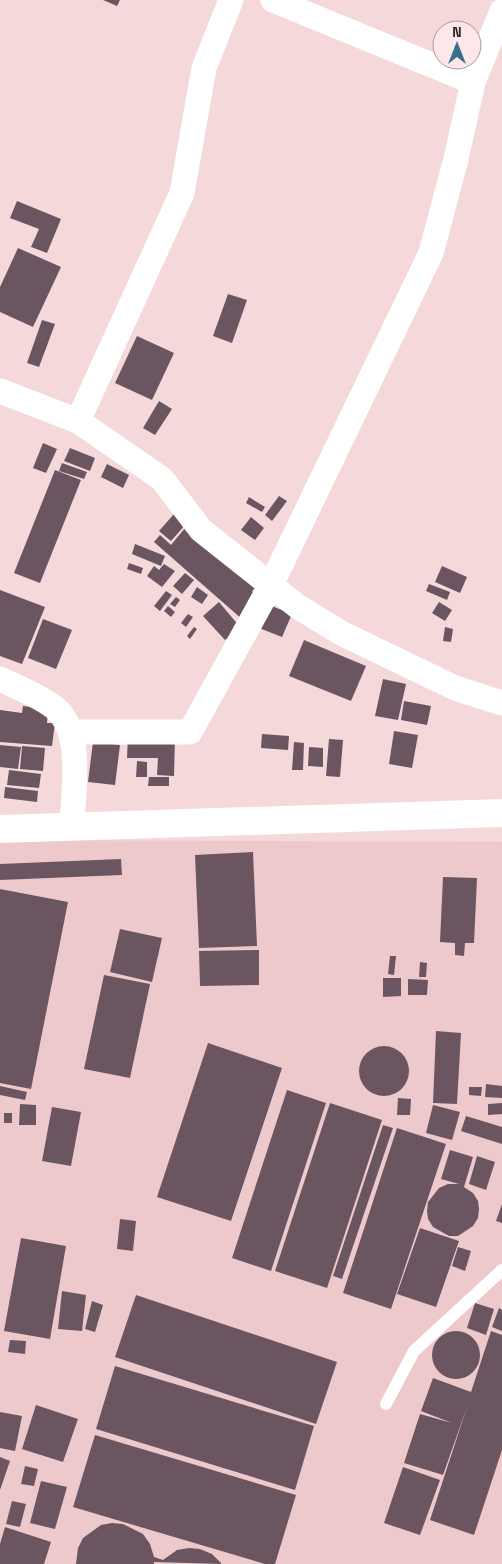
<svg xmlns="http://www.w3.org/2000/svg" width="502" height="1564" font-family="'Space Grotesk',sans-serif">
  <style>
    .built { fill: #eec9cb }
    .building { fill: #6b5561 }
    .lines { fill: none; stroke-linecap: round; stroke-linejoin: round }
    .lane { stroke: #fff; stroke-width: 12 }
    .street { stroke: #fff; stroke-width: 25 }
    .secondary { stroke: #fff; stroke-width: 28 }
  </style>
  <rect width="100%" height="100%" fill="#f5d8d9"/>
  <!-- built -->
  <path class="built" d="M0,840L502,842V1564H0Z"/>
  <!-- building -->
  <path class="building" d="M103,0H120L117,6Z
    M17,201L61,219L47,253L31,247L39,229L10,218Z
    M18,248L61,267L33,327L0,312V287Z
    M228,294L247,300L232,343L213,336Z
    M42,320L55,324L39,367L27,363Z
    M137,336L174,353L152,400L115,383Z
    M159,401L172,409L155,435L143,428Z
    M43,443L57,449L46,473L33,468Z
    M70,448L95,458L90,471L64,461Z
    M62,463L87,472L84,479L59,471Z
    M107,464L129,475L123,488L101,477Z
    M55,470L81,480L40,583L14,573Z
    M279,496L287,501L272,521L265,515Z
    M249,497L265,507L262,512L246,503Z
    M174,514L186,524L171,541L159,531Z
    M251,517L264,528L255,540L241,530Z
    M185,528L255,588L252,591L262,599L243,620L154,542L160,535L171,545Z
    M135,544L165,556L161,566L132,554Z
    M129,563L143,568L141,574L127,569Z
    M164,564L175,571L162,587L147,576L154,566L159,570Z
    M442,566L467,577L460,593L435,582Z
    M185,573L194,580L182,594L173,586Z
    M429,584L450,592L447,600L426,591Z
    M197,587L208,595L202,604L191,597Z
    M0,590L45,607L22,664L0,656Z
    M166,591L172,595L160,611L154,606Z
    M176,597L180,600L175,607L170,604Z
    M219,602L240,627L225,640L203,616Z
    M439,602L452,610L445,621L432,613Z
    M264,603L292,614L282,637L254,626Z
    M168,606L175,612L171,617L164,611Z
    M188,614L193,617L186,627L181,623Z
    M43,619L72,630L56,669L28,658Z
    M194,627L197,629L190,639L187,636Z
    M445,627L453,629L451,642L443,641Z
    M304,640L366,666L351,701L289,676Z
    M383,679L406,684L398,720L375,716Z
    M404,701L431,706L427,725L401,720Z
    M23,706L48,709L47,723H55L52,746L0,742V710L22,713Z
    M394,731L418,735L412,768L389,764Z
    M262,734L289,736L288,750L261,748Z
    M128,735L175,737L174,776L157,775L158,758H127Z
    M329,739L343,740L340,777L326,776Z
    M93,742L120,745L115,785L88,782Z
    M294,742L304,743L303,770H292Z
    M0,745L21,747L18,769L0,767Z
    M22,746L45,748L43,771L20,769Z
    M309,747L323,748V767L308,766Z
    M137,761L147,762V777H136Z
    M9,770L41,774L39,788L7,785Z
    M149,777H169V786H148Z
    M5,787L38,791L37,802L4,798Z
    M253,852L257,946L199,948L195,855Z
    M121,859L122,875L0,880V864Z
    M443,877L477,878L474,943H465L464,956L455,955V943L440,942Z
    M0,889L68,902L31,1089L0,1083Z
    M120,929L162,938L152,982L110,972Z
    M259,950V985L200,986L199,951Z
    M390,956H396L394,975L388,974Z
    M420,962L427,963L426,977H419Z
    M104,975L150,984L130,1078L84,1069Z
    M383,978H401V996L383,997Z
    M408,979L428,980L427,995H408Z
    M436,1031L461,1033L457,1104L433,1103Z
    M208,1043L282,1068L231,1221L157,1197Z
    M359 1071a25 25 0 1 1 50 0a25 25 0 1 1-50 0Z
    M486,1084L502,1086V1098L485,1097Z
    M0,1086L27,1092L25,1100L0,1095Z
    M469,1087H482L481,1096L469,1095Z
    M287,1090L326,1103L271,1271L232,1258Z
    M398,1098L411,1099L410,1115H397Z
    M330,1103L382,1120L327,1288L275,1271Z
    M502,1103V1114L488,1115V1104Z
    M20,1104L36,1105V1125H19Z
    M433,1105L460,1112L452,1140L426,1133Z
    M52,1107L81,1112L71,1166L42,1161Z
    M4,1113H12V1123H4Z
    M466,1116L502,1127V1144L461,1131Z
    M383,1125L393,1128L342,1279L333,1276Z
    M397,1128L446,1144L391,1309L343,1293Z
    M450,1150L473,1157L464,1187L473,1193L478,1201L479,1209L478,1218L473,1226L458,1236H449L433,1227L428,1219L427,1211L428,1202L439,1188L448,1184H459L441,1179Z
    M477,1156L495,1162L486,1190L469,1184Z
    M502,1204V1223L496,1221Z
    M120,1219L136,1221L133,1251L117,1249Z
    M420,1228L459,1241L436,1307L397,1294Z
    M21,1238L66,1246L50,1339L4,1331Z
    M458,1247L471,1251L465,1271L452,1266Z
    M62,1291L86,1295L82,1331L58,1329Z
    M136,1295L337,1362L316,1424L115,1357Z
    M92,1301L103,1305L95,1332L85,1329Z
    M475,1303L494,1309L486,1335L467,1328Z
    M499,1308L502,1310V1331L492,1327Z
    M491,1331L502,1335V1450L474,1535L430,1520L467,1407L443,1475L404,1463L420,1414L452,1423L421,1411L433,1378L471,1392Z
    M432 1355a24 24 0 1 1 48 0a24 24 0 1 1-48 0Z
    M10,1340L26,1341L25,1354L8,1352Z
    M115,1366L314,1426L295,1490L96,1429Z
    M36,1405L78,1419L63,1462L22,1449Z
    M0,1412L22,1416L15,1451L0,1448Z
    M95,1435L296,1495L275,1564H265L73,1507Z
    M0,1457L10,1461L0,1490Z
    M25,1466L38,1469L34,1486L21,1484Z
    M403,1467L440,1480L420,1535L384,1523Z
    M41,1481L67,1487L55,1529L30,1523Z
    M12,1501L26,1504L20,1527L6,1524Z
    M112,1523L123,1524L143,1534L150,1544L154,1557L163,1560L177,1550L189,1548L200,1549L212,1554L222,1564L154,1562V1564H76L78,1548L83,1538L101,1525Z
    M5,1527L51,1542L44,1564H0V1544Z"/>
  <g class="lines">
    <!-- lane -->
    <path class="lane" d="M386,1404L414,1351L502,1270"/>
    <!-- street -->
    <path class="street" d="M273,0L473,82
      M0,391L78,421L162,479L201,530L297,606L341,633L455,688L502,703
      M78,421L182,193L204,68L231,0
      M0,679C19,688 38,695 55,708C84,732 73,792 72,826
      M72,732H190L271,585L431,253L456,159L473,82L502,11"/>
    <!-- secondary -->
    <path class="secondary" d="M0,829L502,813"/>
  </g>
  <!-- north arrow -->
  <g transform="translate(457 45)"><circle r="24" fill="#fee7e8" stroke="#ab999a"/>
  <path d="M0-4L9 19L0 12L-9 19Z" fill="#38718b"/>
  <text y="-8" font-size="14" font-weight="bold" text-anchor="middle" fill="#2f2525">N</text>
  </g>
</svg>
